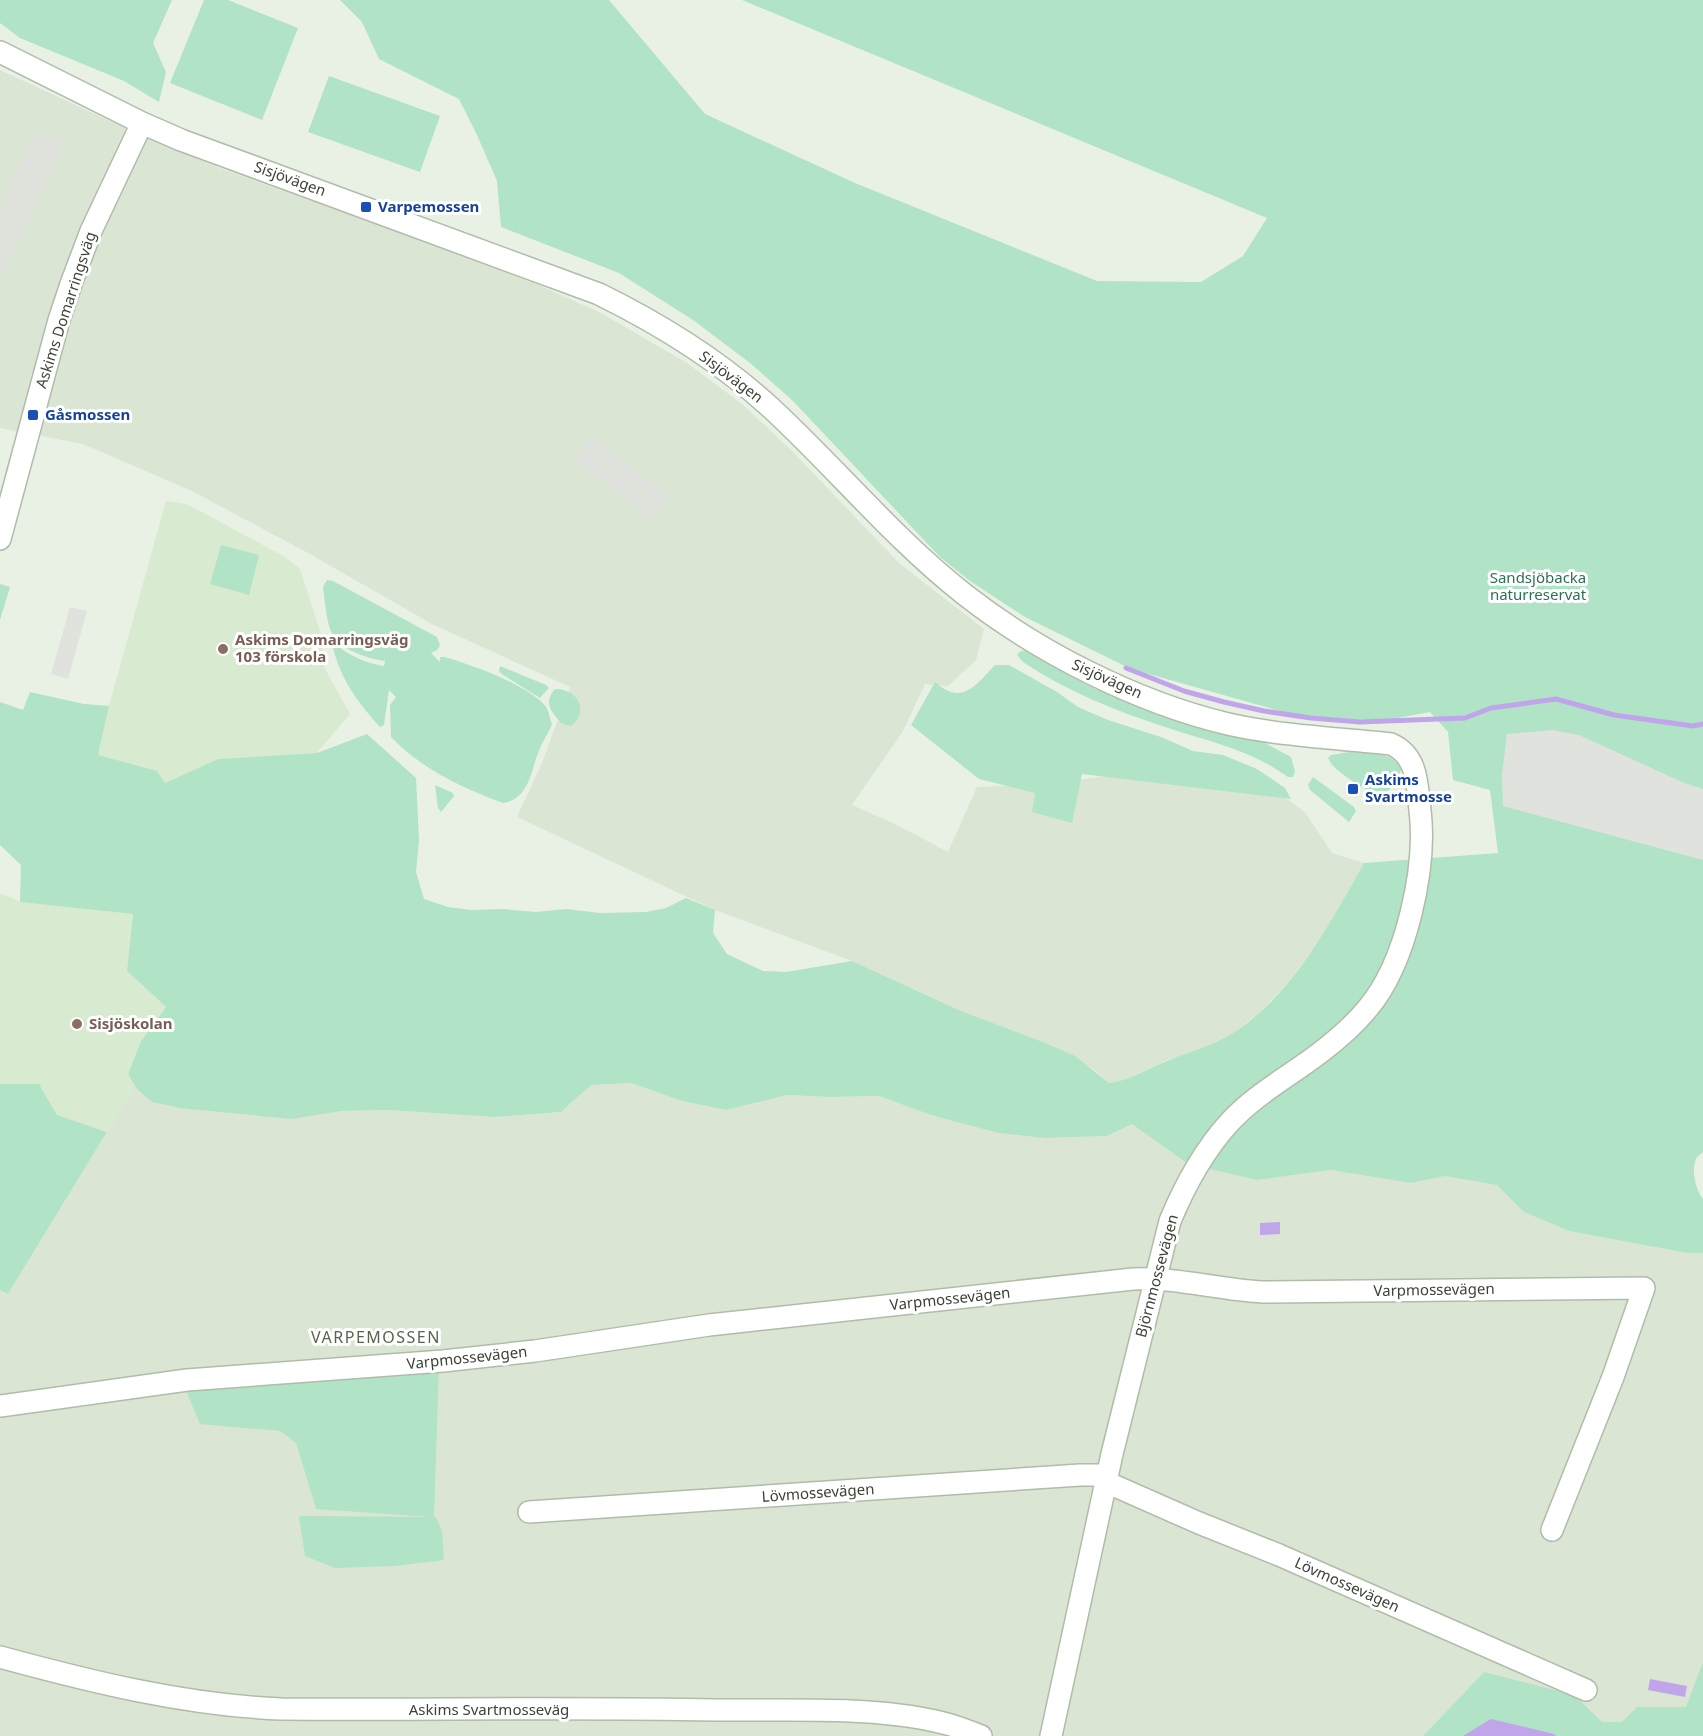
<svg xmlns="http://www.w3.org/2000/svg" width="1703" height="1736" font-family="'Noto Sans',sans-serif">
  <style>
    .residential { fill: #dae5d4; fill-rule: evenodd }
    .education { fill: #d8ead0 }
    .green { fill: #b1e3c6 }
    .parking { fill: #e0e3dd }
    .water { fill: #c0a5eb }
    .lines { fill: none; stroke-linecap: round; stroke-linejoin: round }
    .stream { stroke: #c0a5eb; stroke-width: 5 }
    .minor-casing { stroke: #b0bca9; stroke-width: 24 }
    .minor { stroke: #fff; stroke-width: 21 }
    .transit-dot { fill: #1a4fb4; stroke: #fff; stroke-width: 2 }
    .education-dot { fill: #8d6e63; stroke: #fff; stroke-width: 2 }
    .labels { text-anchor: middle; stroke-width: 6; stroke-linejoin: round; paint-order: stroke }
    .street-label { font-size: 15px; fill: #3b4335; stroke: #fff }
    .transit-label { font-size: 15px; font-weight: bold; fill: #164399; stroke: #fff; text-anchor: start }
    .park-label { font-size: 15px; fill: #2d7155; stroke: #fff }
    .education-label { font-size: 15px; font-weight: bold; fill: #785e54; stroke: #fff; text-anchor: start }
    .neighbourhood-label { font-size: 16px; letter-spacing: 1.5px; fill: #58654d; stroke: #fff }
  </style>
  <rect width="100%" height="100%" fill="#e9f1e5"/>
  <!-- residential -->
  <path class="residential" d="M0,70L110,121L219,168L422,240L534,283L601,313L687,363L742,404L792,451L900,564L984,629L976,660L948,686L925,684L903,731L852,805L893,823L948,852L977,787L1033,785L1126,774L1269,787L1304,811L1332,853L1364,863L1323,936L1290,980L1262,1010L1232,1034L1203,1049L1165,1061L1124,1081L1109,1083L1093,1069L1043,1042L961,1011L852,961L715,910L517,817L542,763L570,687L432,624L308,553L192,491L83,444L0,428Z
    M128,1074L137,1089L341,1111L387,1110L495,1117L561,1112L591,1085L631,1083L682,1101L726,1110L787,1095L829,1097L879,1096L931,1115L1045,1138L1107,1136L1132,1124L1188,1164L1257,1180L1330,1170L1411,1183L1445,1176L1498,1185L1524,1212L1569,1231L1687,1253H1703V1707L1622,1722H1602L1588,1710L1484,1672L1423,1736H0V1290L8,1294L133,1090ZM439,1365L316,1509L296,1443L280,1431L200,1423L183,1385Z"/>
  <!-- education -->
  <path class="education" d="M166,501L187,504L285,557L300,569L320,631L324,667L350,714L317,753L218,759L165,783L98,755L109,706Z
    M0,893L21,902L133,914L127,971L166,1007L141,1041L128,1074L133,1090L107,1132L57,1115L39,1084H0Z"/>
  <!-- green -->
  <path class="green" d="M0,0H172L153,43L166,72L159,102L124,81L20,38L0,23Z
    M204,0H228L298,28L262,120L170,83Z
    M340,0H609L705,114L855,183L1097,281L1201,282L1243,256L1267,218L742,0H1703V1152C1701,1154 1697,1156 1696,1159C1691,1170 1696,1191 1703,1199V1253H1687L1569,1231L1524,1212L1497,1185L1445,1176L1411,1183L1330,1170L1257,1180L1188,1164L1132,1124L1107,1136L1045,1138L999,1133L931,1115L879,1096L829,1097L787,1095L726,1110L682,1101L631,1083L591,1085L561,1112L495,1117L387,1110L341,1111L291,1119L180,1108L152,1102L137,1089L128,1074L141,1041L166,1007L127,971L133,914L20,902L21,865L0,845V702L23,710L30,692L84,704L109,706L98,755L157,771L165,783L218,759L317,753L367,734L416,778L419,840L416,872L424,899L448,907L471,910L504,909L536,912L566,909L600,913L646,912L666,908L686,898L715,910L713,933L727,954L763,971L786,972L852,961L961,1011L1043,1042L1075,1056L1109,1083C1130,1081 1146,1069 1165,1062C1188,1052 1211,1047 1233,1033C1294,993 1329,925 1364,863L1498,853L1490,790L1453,780L1448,732L1430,712L1381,721L1294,715L1131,669L1025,617L970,581L940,557L793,401L750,363L693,320L619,273L501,227L497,181L477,135L459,99L379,59L362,22Z
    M329,76L440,116L420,172L308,132Z
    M221,545L259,555L249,595L210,584Z
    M327,580L333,581L437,637L440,645L437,650L431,653L440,662V657H444C470,664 529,685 546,707C549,712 550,719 552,725C548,734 542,742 539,751C531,769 530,799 503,803C462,788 422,769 391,737L390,705L396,697L389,690L384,725L380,727C357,701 342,682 333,648L338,646C351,657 367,663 384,666L385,661C366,658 338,650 330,629C326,616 325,601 323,587Z
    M1,584L10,587L0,620V585Z
    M1024,650C1046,662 1067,675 1089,686C1145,712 1205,728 1265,743L1291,757L1295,771L1293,777H1288C1249,749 1210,742 1165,727C1116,711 1066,691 1023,662L1017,655L1019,652Z
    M995,665H1009L1057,692L1078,707L1108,720L1161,737L1193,751L1223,755L1257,769L1285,788L1291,799L1082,774L1072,823L1032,812L1035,793L979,779L911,725L935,682C962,706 975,686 995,665Z
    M500,666L546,685L549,688L540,698L503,675L499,671Z
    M555,689C577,688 590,711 571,726L561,723C551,711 543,703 555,689Z
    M1349,752C1367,753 1393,750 1401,770C1389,804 1372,795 1348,778C1340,772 1332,767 1328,758L1331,755Z
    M1313,777L1354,807L1356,811L1349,822L1310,790L1308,785Z
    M435,785L453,793L454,796L441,812L438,808Z
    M0,1084H39L57,1115L107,1132L8,1294L0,1290Z
    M439,1364L434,1517H436L442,1532L444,1560L393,1566L335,1568L305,1556L299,1516L432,1517L316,1509L296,1443L280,1431L200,1424L183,1384Z
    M1703,1662V1736H1556L1503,1722L1533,1736H1423L1484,1672L1574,1695L1602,1722H1622L1637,1707H1686Z"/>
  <!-- parking -->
  <path class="parking" d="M36,129L47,134L0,239V210Z
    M49,135L64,141L3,277L0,275V244Z
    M591,437L669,496L661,507L583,448Z
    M582,449L660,509L652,519L574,459Z
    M70,607L87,611L68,679L51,674Z
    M1552,730L1579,735L1684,783L1703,789V860L1503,806L1502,775L1507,734Z"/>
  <!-- water -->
  <path class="water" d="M1280,1222V1234L1260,1235V1223Z
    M1650,1679L1687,1686L1685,1697L1648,1690Z
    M1491,1719L1554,1734L1556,1736H1463Z"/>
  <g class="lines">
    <!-- stream -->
    <path class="stream" d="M1126,668L1184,691L1224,702L1264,711L1311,718L1360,722L1465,718L1491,708L1556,699L1614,715L1693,726L1703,724"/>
    <defs>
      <path id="minor" d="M0,52L142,123L181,140L599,294C660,324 721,362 771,408C836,468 894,539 964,594C1038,652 1136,702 1228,724C1282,736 1337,738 1391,744C1418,756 1417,784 1420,810C1427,868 1406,963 1368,1008C1355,1024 1338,1039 1321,1052C1290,1076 1255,1094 1228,1124C1202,1153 1185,1185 1170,1221L1112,1454L1051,1736
        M0,539L59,320L71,284L91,231L142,123
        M0,1406L187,1380L443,1361L535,1351L709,1325L1133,1279C1176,1277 1219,1290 1263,1292L1644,1288L1613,1377L1552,1530
        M1106,1482L1199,1523L1279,1555L1586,1690
        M529,1512L1080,1475H1107
        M0,1657C92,1682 185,1705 281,1709C426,1710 571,1707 716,1710C789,1711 881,1705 951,1725C961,1728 971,1732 981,1736"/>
    </defs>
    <!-- minor casing -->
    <use href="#minor" class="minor-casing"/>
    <!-- minor -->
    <use href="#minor" class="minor"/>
  </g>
  <!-- markers -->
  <g class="transit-dot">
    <rect x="360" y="201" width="12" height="12" rx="3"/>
    <rect x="27" y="409" width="12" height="12" rx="3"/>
    <rect x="1347" y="783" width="12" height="12" rx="3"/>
  </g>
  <g class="education-dot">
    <circle cx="223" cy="649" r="6"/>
    <circle cx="77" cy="1024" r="6"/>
  </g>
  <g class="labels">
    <!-- street labels -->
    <g class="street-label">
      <text transform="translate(290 179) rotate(20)" y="5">Sisjövägen</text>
      <text transform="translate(66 310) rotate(-72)" y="5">Askims Domarringsväg</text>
      <text transform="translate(731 377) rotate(37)" y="5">Sisjövägen</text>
      <text transform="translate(1107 679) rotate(24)" y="5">Sisjövägen</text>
      <text transform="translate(1157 1276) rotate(-75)" y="5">Björnmossevägen</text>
      <text transform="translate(1434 1290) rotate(-1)" y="5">Varpmossevägen</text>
      <text transform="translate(950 1299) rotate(-6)" y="5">Varpmossevägen</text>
      <text transform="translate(467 1358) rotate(-6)" y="5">Varpmossevägen</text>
      <text transform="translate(818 1493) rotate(-4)" y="5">Lövmossevägen</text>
      <text transform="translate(1347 1585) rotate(24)" y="5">Lövmossevägen</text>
      <text x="489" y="1715">Askims Svartmosseväg</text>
    </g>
    <!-- transit labels -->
    <g class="transit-label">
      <text x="378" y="212">Varpemossen</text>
      <text x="45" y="420">Gåsmossen</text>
      <text x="1365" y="785">Askims<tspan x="1365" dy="17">Svartmosse</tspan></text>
    </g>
    <!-- park labels -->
    <g class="park-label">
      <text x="1538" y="583">Sandsjöbacka<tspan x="1538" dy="17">naturreservat</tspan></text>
    </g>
    <!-- education labels -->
    <g class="education-label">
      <text x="235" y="645">Askims Domarringsväg<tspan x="235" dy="17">103 förskola</tspan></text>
      <text x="89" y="1029">Sisjöskolan</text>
    </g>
    <!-- neighbourhood labels -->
    <g class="neighbourhood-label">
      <text x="376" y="1343">VARPEMOSSEN</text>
    </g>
  </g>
</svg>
